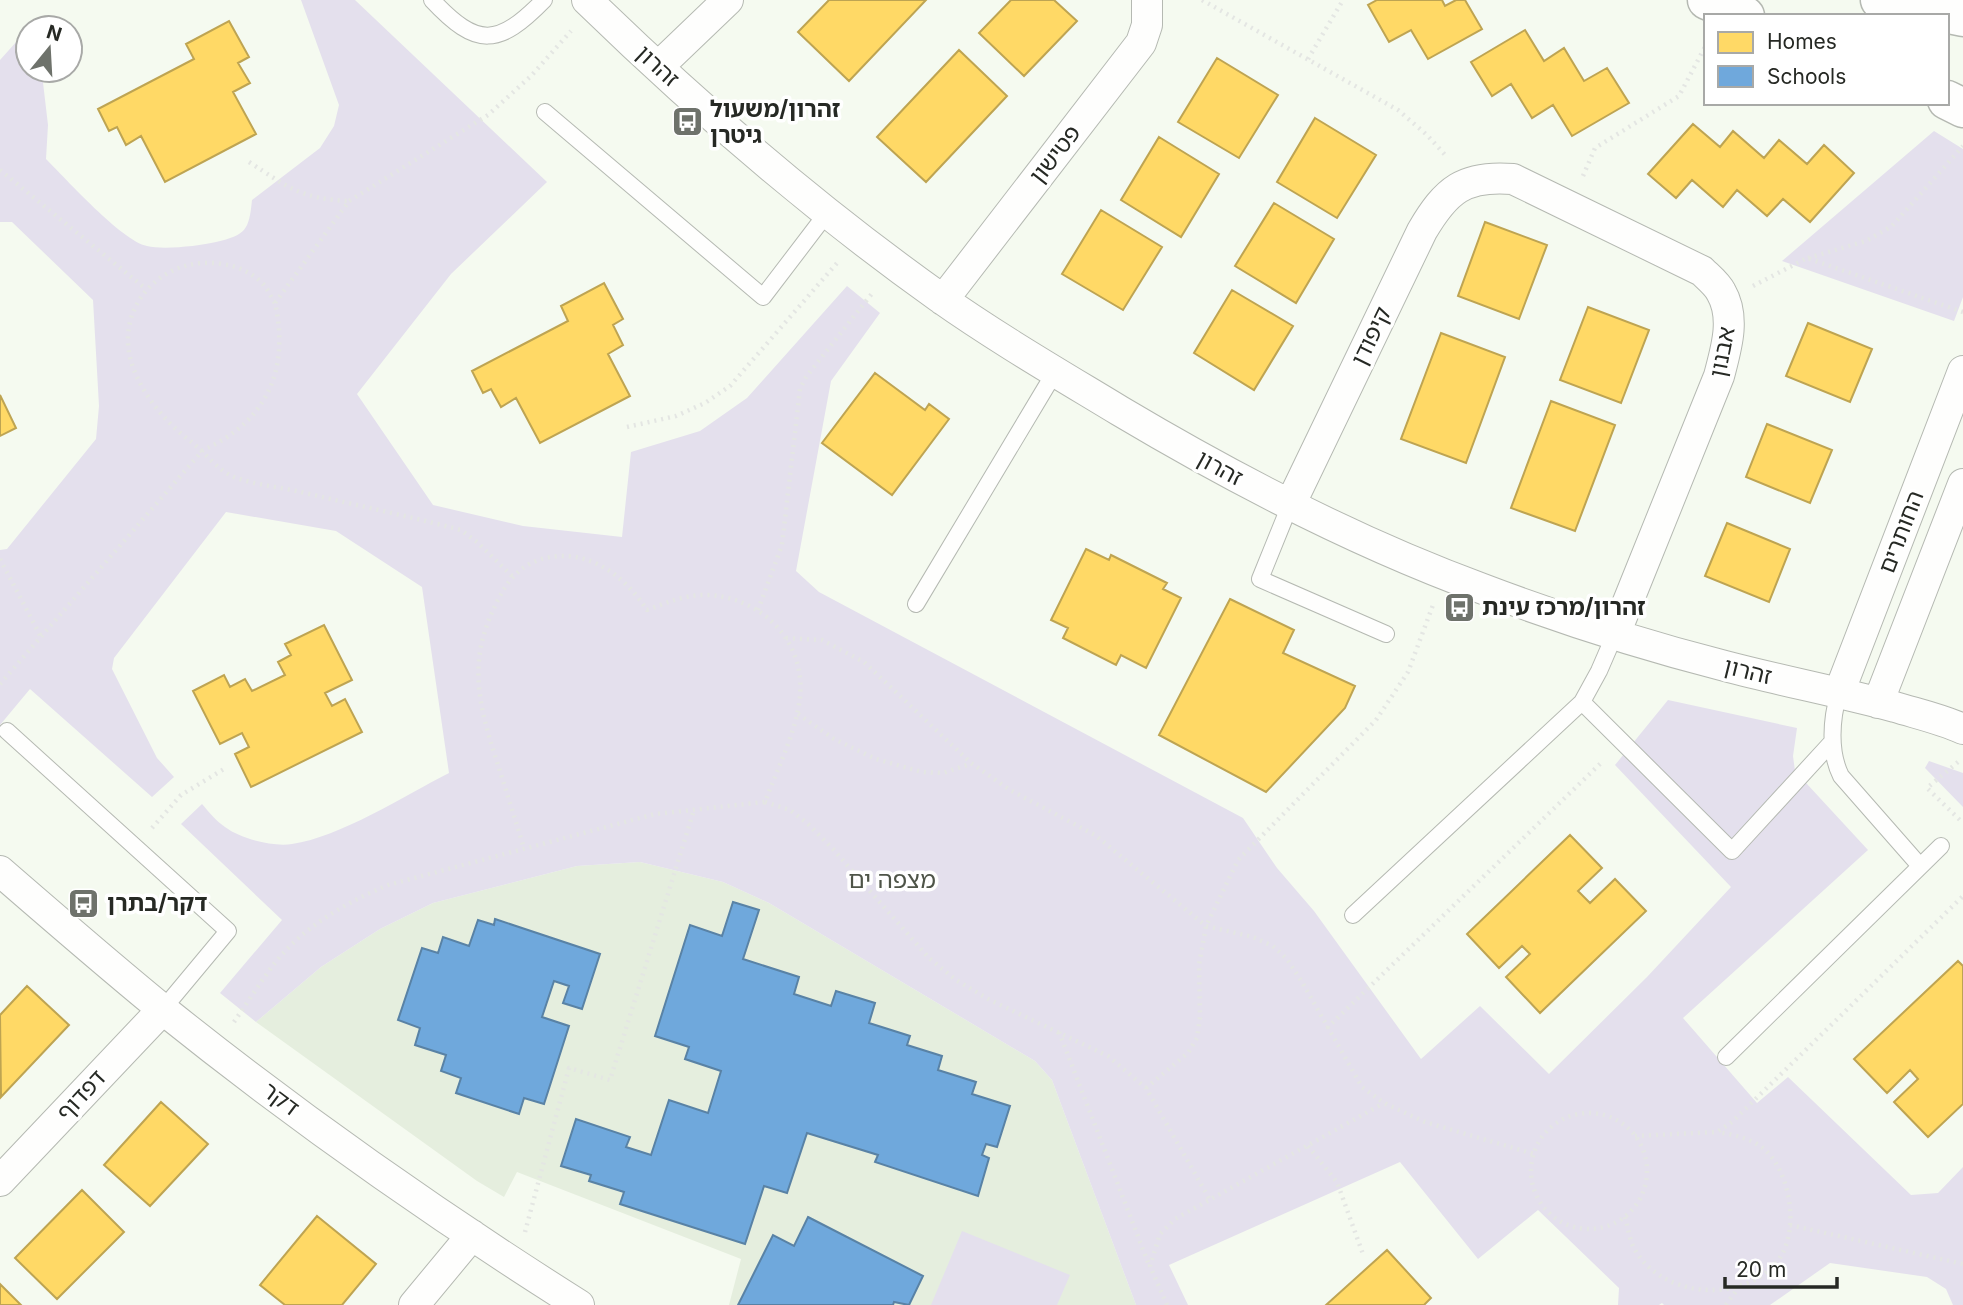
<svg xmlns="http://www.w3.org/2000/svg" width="1963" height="1305" font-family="Inter,'Noto Sans Hebrew',sans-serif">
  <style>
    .built { fill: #e5eede }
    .green { fill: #e4e0ed }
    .homes { fill: #ffd966; stroke: #bea452; stroke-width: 2 }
    .schools { fill: #6fa8dc; stroke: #5982a5; stroke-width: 2 }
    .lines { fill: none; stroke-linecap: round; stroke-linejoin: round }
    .lane-casing { stroke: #b5b9b2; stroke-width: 18 }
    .street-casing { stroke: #b5b9b2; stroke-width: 32 }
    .secondary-casing { stroke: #b5b9b2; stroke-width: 41 }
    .path { stroke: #e4e6e3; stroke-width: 4.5; stroke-dasharray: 2 5; stroke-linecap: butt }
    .lane { stroke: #fefefd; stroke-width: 16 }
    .street { stroke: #fefefd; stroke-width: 30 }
    .secondary { stroke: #fefefd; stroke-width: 38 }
    .labels { text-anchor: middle; stroke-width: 7; stroke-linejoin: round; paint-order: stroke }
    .street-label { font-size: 23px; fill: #262924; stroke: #fff }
    .poi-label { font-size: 23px; font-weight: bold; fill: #262924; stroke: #fff; text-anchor: start }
    .neighbourhood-label { font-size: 24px; fill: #4e5448; stroke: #fff }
  </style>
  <rect width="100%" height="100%" fill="#f5faf0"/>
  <!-- built -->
  <path class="built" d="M640,862L723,882L769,903L1035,1061L1052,1080L1136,1305H729L741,1259L517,1172L504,1197L477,1181L256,1022L321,967L380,929L433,903L577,866Z"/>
  <!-- green -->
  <path class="green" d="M301,0H355L547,182L451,274L357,394L433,505L523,526L622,537L631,452L700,431L747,398L847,286L880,313L831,381L796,571L819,592L1243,818L1277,868L1314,911L1421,1059L1480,1006L1549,1074L1647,977L1731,887L1615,765L1668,700L1797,728L1793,756L1795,771L1868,850L1683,1018L1757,1103L1788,1077L1911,1195L1938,1193L1963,1167V1305H1953L1946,1289L1927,1277L1830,1263L1770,1305H1664L1662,1303L1659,1305H1618L1619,1288L1538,1210L1478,1259L1400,1162L1169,1265L1188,1305H1136L1052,1080L1035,1061L769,903L723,882L640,862L577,866L433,903L380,929L321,967L256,1022L220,993L282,920L181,824L202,804C209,812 216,821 225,827C241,839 273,847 292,844C340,837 404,796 449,773L422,587L336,531L226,512L114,658L112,669L157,758L174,777L152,797L30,689L0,725V550L7,549L96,439L99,406L93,300L12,222H0V60L17,41L28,56V70H39L42,74L48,125L46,159C66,179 122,241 147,246C163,250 199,246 216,242C246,235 249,230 252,200L320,148L334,126L339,105Z
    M1934,131L1963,149V297L1954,321L1782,261Z
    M1929,761L1963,773V807L1925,768Z
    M962,1231L1070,1275L1057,1305H931Z"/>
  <!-- homes -->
  <path class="homes" d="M829,0H926L849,81L798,32Z
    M1011,0H1054L1077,21L1024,76L979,33Z
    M1377,0H1442L1445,6L1456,0H1465L1482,29L1428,59L1411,30L1389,42L1368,5Z
    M229,21L249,57L238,63L250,83L233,92L256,134L165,182L141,136L126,145L117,127L109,131L98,109L194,59L186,44Z
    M1525,30L1544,61L1564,48L1584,81L1607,68L1629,103L1572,136L1553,105L1532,118L1511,84L1492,96L1471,62Z
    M959,50L1007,96L926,182L877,137Z
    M1217,58L1278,95L1239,158L1178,122Z
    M1315,118L1376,155L1337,218L1277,182Z
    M1693,124L1720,147L1733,131L1764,158L1779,140L1807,164L1824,145L1854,173L1810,222L1783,199L1767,216L1737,190L1723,207L1692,180L1676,198L1648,174Z
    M1159,137L1219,174L1181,237L1121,200Z
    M1274,203L1334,239L1296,303L1235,266Z
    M1101,210L1162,247L1123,310L1062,274Z
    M1485,222L1547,245L1519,319L1458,296Z
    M604,283L623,319L613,325L623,345L608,354L630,396L540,443L516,398L501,407L491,389L483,393L472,371L568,321L561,306Z
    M1232,290L1293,326L1254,390L1194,353Z
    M1588,307L1649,330L1621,403L1560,380Z
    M1808,323L1872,349L1850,402L1786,376Z
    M1441,333L1505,357L1466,463L1401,439Z
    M875,373L925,410L929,404L949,419L892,495L822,443Z
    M0,395L16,428L0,436Z
    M1551,401L1615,425L1575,531L1511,508Z
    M1767,424L1832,450L1810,503L1746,477Z
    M1727,523L1790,549L1769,602L1705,576Z
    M1086,549L1109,560L1111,555L1167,583L1163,589L1181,598L1146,668L1121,655L1116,665L1063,638L1068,628L1051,620Z
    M1230,599L1294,630L1283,653L1355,686L1345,708L1266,792L1159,735Z
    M324,625L352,680L325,693L332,706L345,699L362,732L251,787L235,754L249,747L242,733L220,744L193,691L224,675L230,687L245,679L252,691L285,675L278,662L291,655L285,644Z
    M1570,835L1602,868L1578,891L1590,903L1615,879L1646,911L1540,1013L1506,977L1530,954L1522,946L1499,968L1467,934Z
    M1958,961L1963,966V1104L1928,1137L1894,1102L1918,1079L1910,1070L1887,1093L1854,1059Z
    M27,986L69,1025L1,1097L0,1015Z
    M161,1102L208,1144L150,1206L104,1165Z
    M82,1190L124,1232L57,1299L15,1258Z
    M317,1216L376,1264L342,1305H285L260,1285Z
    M1387,1250L1431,1298L1424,1305H1326Z
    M0,1284L21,1305H0Z"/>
  <!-- schools -->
  <path class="schools" d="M733,902L759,910L743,959L799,977L794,994L831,1006L836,991L875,1003L869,1023L910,1036L907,1045L942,1056L938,1070L976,1082L972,1094L1010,1106L997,1147L986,1144L982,1155L989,1158L978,1196L875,1162L878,1155L807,1133L787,1193L764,1186L745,1244L620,1204L624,1192L589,1181L591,1175L561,1166L576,1119L630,1137L626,1147L651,1155L669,1100L708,1113L721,1071L685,1059L689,1047L655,1036L690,925L722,936Z
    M495,919L600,954L582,1009L563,1003L569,986L554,981L542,1017L569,1026L544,1104L524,1098L519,1114L456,1093L461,1078L441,1071L446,1055L415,1045L420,1028L398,1020L422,948L438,953L443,937L469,946L478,920L494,925Z
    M808,1217L923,1276L909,1305L894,1302L893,1305H738L773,1235L794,1246Z"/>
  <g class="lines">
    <defs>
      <path id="lane" d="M432,0C477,48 498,47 544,0
        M545,112L763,297L827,213
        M1290,505L1260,579L1386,634
        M916,604L1055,372
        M1839,693C1831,719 1829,752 1841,776L1920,866
        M1582,702L1732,851L1832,742
        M7,731L228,931L163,1009
        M1353,915L1582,702L1599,671L1615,634
        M1726,1057L1941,846"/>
      <path id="street" d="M587,0C697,107 814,208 939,297C997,338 1059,374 1120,411C1236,480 1357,543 1483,589C1562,619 1643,645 1725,666C1782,681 1839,692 1895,707C1918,714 1941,719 1963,729
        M658,67L728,0
        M943,300L1141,43L1147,25V0
        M1290,505L1422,231C1446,190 1464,175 1513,179L1702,271C1708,277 1717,284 1721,292C1736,318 1726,349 1719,376L1615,634
        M1839,693L1963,371
        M1878,703L1963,484
        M0,871C53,917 106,963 161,1008C294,1115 435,1214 579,1305
        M0,1181L163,1009
        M414,1305L472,1235"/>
      <path id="secondary" d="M1707,0L1745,16
        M1880,0L1963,17
        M1947,100L1963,108"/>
    </defs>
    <!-- lane casing -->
    <use href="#lane" class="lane-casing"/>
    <!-- street casing -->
    <use href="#street" class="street-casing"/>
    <!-- secondary casing -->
    <use href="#secondary" class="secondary-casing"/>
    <!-- path -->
    <path class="path" d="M1202,0L1398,110L1427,135L1447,157
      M1308,59L1343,0
      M249,162C288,187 301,199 349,201
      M0,170L146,289
      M1583,176L1595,148L1679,96L1706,45
      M1808,258L1866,241L1892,226L1963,146
      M1753,286L1807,258L1963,312
      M275,303C271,297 268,290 264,285C253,273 238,266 222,264C161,254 110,310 134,370C145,398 166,422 189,440C204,451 217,470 234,477C255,485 280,487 301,492C355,505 408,516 461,530L477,542L512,576
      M627,427L676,416L705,403L730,386L837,263
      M0,559L41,637
      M758,610L782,545L800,389L806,377L874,291
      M786,638L822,640L864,662L971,763L1010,790L1095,835L1206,926L1253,937L1273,946L1287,959L1302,982L1362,1087L1384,1103L1425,1122L1534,1154
      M0,684L203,450C266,422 290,371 275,303L349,201L488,115L531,76L571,31
      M798,714L834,739L876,759L922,772L943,773L970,764
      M1958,762L1927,788L1963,823
      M765,802L790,810L807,823L833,849L929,958L956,980L990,1000L1108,1056L1146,1088L1210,1200
      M152,828L181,795L224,769
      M234,1022C247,1003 260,983 274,964C303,927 345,903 388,885L655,814L765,802C778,766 804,718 800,679C796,630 752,595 704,595C684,595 666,603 647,610C628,581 598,555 561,556C531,557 512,572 499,598C467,658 477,700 497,762C506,790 515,819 524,848
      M1327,1028L1603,761
      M1059,1032L1149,1265
      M1146,1088L1188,1053L1197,1038L1200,1017L1199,965L1206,926L1238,860L1376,720L1408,672L1433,605
      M1531 1171a58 58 0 1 1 116 0a58 58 0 1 1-116 0Z
      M1635,1136L1717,1132L1732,1122L1963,896
      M1308,1146L1337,1182L1364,1257
      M1625,1217C1628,1227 1629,1239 1634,1248C1661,1300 1750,1305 1781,1256C1799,1226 1790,1171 1763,1148C1750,1138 1734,1135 1718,1132
      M1790,1225L1963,1264
      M525,1232L569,1068L610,1080L694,810
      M1167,1305L1150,1266L1160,1234L1175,1219L1384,1103
      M1726,1305L1736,1291"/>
    <!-- lane -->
    <use href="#lane" class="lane"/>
    <!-- street -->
    <use href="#street" class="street"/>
    <!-- secondary -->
    <use href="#secondary" class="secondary"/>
  </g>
  <!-- icons -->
  <defs>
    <symbol id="bus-square" viewBox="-11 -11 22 22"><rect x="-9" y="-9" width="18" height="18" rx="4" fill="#6e726b" stroke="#fff"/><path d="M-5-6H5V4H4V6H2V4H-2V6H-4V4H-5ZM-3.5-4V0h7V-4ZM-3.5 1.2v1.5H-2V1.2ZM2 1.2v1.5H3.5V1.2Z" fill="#fff"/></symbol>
  </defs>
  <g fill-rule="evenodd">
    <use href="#bus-square" x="670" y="104" width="35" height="35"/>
    <use href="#bus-square" x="1442" y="590" width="35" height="35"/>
    <use href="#bus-square" x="66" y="886" width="35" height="35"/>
  </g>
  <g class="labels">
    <!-- street labels -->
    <g class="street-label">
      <text transform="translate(658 66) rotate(43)" y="8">זהרון</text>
      <text transform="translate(1055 154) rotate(-52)" y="8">פטישון</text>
      <text transform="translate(1371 336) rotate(-64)" y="8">קיפודן</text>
      <text transform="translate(1722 352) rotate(-79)" y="8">אבנון</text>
      <text transform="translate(1220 468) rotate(29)" y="8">זהרון</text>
      <text transform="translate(1901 532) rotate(-69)" y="8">החותרים</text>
      <text transform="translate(1748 671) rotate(14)" y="8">זהרון</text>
      <text transform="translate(81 1095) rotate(-47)" y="8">דפדוף</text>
      <text transform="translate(281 1099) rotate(37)" y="8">דקר</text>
    </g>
    <!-- poi labels -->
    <g class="poi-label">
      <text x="710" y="117">זהרון/משעול<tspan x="710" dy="26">גיטרן</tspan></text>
      <text x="1482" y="615">זהרון/מרכז עינת</text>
      <text x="107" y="911">דקר/בתרן</text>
    </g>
    <!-- neighbourhood labels -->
    <g class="neighbourhood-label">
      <text x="892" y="888">מצפה ים</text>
    </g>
  </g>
  <!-- legend -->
  <rect x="1704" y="14" width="245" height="91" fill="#ffffff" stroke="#a8a9a7" stroke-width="2"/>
  <rect x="1718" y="32" width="35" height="21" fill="#ffd966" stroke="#a8a9a7" stroke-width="2"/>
  <text x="1767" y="49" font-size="21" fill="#262924">Homes</text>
  <rect x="1718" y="66" width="35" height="21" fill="#6fa8dc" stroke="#a8a9a7" stroke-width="2"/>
  <text x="1767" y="84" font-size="21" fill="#262924">Schools</text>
  <!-- north arrow -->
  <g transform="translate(49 49) rotate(18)"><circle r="33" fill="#ffffff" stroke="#a8a9a7" stroke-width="2"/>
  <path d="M0-5L12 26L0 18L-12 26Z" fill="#6e726b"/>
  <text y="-10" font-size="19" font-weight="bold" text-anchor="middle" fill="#262924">N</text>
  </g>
  <!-- scale -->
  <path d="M1725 1277v10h112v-10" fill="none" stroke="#262924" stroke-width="3.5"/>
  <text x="1736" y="1277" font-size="21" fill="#262924" stroke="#ffffff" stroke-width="5" paint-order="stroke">20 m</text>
</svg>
